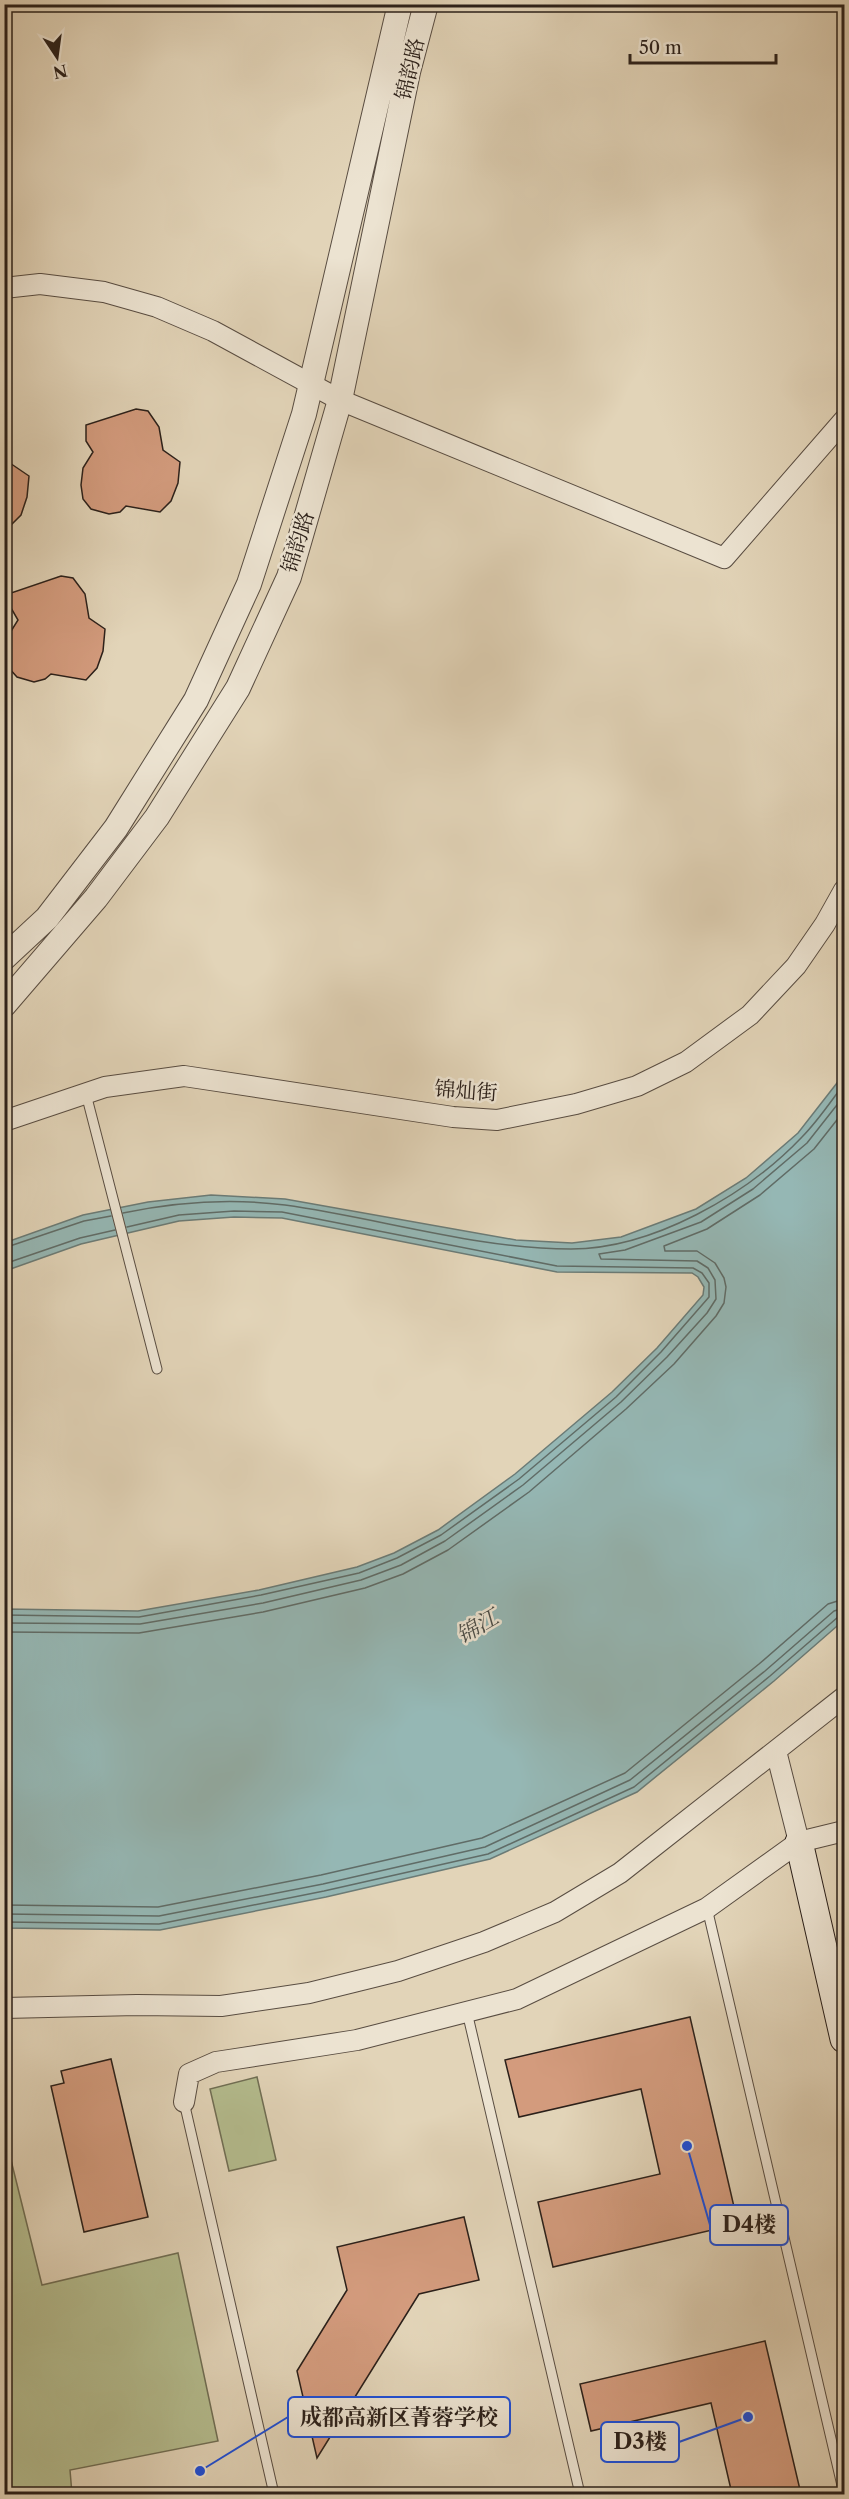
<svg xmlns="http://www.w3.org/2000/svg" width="849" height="2499" font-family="'Libre Caslon Text','Noto Serif SC',serif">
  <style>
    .green { fill: #b4bc8e; stroke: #706e54; stroke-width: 1.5 }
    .water { fill: #95b7b4; stroke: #6b7b76; stroke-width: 1.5 }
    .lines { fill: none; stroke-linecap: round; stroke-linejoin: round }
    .shore { stroke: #606c67; stroke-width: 1.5 }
    .building { fill: #d39b7d; stroke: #2b201a; stroke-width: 1.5 }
    .service-casing { stroke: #594d42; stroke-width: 11 }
    .minor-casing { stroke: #594d42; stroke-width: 22 }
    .tertiary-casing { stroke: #594d42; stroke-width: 26 }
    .secondary-casing { stroke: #2b201a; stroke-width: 29 }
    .service { stroke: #ece3d1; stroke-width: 9 }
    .minor { stroke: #ece3d1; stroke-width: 20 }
    .tertiary { stroke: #ece3d1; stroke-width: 24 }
    .secondary { stroke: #ece3d1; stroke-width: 27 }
    .labels { text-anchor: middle; stroke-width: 5; stroke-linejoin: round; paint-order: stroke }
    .street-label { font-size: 21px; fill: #2b201a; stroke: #ece3d1 }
    .water-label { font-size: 22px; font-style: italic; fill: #4b4d48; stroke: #ece3d1 }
    .leader { fill: none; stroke: #1d4ed8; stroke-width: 2 }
    .callout-dot { fill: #1d4ed8; stroke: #ece3d1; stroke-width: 2 }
    .callout { fill: #ece3d1; stroke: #1d4ed8; stroke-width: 2 }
    .callout-label { font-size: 22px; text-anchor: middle; font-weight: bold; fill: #2b201a }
  </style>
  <rect width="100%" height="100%" fill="#e2d4b8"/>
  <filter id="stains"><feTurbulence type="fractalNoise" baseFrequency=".00333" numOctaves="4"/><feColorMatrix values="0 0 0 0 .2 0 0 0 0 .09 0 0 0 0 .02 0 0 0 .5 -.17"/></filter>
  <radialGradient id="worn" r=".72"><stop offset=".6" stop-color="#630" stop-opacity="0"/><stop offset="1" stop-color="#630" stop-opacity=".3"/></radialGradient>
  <!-- green -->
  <path class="green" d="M257,2077L276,2160L229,2171L210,2089Z
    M5,2136L42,2285L178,2253L218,2441L70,2470L72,2494H5Z"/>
  <!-- water -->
  <path class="water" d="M844,1074V1620L774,1681L637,1792L490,1859L326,1897L160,1930L5,1928V1609L138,1611L259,1590L357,1567L394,1553L438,1530L515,1474L612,1392L657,1348L703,1295L704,1287L698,1277L692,1273L557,1272L282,1218L234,1217L179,1221L81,1244L5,1271L4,1243L83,1215L148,1202L211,1195L285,1199L516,1240L572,1243L621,1237L696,1209L746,1178L798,1133Z"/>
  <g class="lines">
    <!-- shore -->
    <path class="shore" d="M123,1213C176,1202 231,1198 285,1205C379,1218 477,1249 571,1249C652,1249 747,1195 802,1137C818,1121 831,1101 844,1084
      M4,1248L84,1221L111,1216
      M4,1264L80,1238L115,1230
      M4,1615L139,1617L261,1595L359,1573L397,1558L441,1535L519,1479L616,1397L661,1352L709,1297V1283L702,1273L693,1268L557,1266L282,1212L234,1211L179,1215L127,1227
      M4,1623L140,1624L263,1603L361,1580L401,1565L445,1541L523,1485L621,1402L667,1357L707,1313L716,1299L715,1280L708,1268L697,1261L601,1259L599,1254L625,1250L701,1222L753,1189L807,1143L844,1096
      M4,1632L139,1633L263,1612L365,1588L403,1574L448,1550L529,1492L626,1409L674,1364L716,1316L724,1303L726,1287L724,1278L715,1263L697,1251H665L664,1246L707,1229L760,1195L814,1149L844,1111
      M4,1905L158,1907L321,1875L482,1838L625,1773L759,1664L828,1604L844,1599
      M4,1914L159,1916L323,1884L485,1847L630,1780L765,1671L834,1611L844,1608
      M4,1922L159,1924L324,1891L488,1854L634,1787L770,1676L838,1617L844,1616"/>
  </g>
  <!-- building -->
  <path class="building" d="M136,409L148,411L159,427L163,450L180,462L178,483L171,501L160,512L126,506L120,512L109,514L91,509L83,499L81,485L83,468L93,452L86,441V425Z
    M4,459L29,476L27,497L21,515L4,532Z
    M61,576L73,578L85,594L89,618L105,629L103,651L97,668L86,680L51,674L45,679L34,682L17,677L8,667L6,652L8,636L18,620L11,608V593Z
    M690,2017L738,2224L553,2267L538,2202L660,2174L641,2089L519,2117L505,2060Z
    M111,2059L148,2217L84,2232L51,2086L64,2083L61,2071Z
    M464,2217L479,2280L419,2294L317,2458L297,2371L347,2290L337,2247Z
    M765,2341L801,2494H732L711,2403L591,2431L580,2384Z"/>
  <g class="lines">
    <defs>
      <path id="service" d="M86,1094L157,1369
        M707,1908L844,2494
        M467,2012L580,2494
        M184,2102L274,2494"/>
      <path id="minor" d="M4,288L40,284L104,292L157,307L213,331L340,400L724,558L844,420
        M4,1121L105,1087L184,1076L453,1117L497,1120L576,1104L637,1086L686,1062L750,1015L796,966L825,924L844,890
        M776,1751L799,1842
        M4,2008L137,2005L221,2006L309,1993L398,1971L484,1942L555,1912L620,1873L844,1697
        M184,2102L189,2074L216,2062L357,2040L517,1999L707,1908L799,1842L844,1831"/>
      <path id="tertiary" d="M4,958L47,918L116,828L196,700L249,584L304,414L400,4
        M4,1005L96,898L157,817L238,688L289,577L340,400L408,72L426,4"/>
      <path id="secondary" d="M799,1842L844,2039"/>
    </defs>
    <!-- service casing -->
    <use href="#service" class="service-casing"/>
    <!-- minor casing -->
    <use href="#minor" class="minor-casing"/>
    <!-- tertiary casing -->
    <use href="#tertiary" class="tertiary-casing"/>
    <!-- secondary casing -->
    <use href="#secondary" class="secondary-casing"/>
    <!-- service -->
    <use href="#service" class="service"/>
    <!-- minor -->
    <use href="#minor" class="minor"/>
    <!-- tertiary -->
    <use href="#tertiary" class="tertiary"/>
    <!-- secondary -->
    <use href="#secondary" class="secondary"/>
  </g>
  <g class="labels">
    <!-- street labels -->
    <g class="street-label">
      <text transform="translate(410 69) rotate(-77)" y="7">锦韵路</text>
      <text transform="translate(298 542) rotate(-73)" y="7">锦韵路</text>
      <text transform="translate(466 1091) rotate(4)" y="7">锦灿街</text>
    </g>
    <!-- water labels -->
    <g class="water-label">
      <text transform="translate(477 1626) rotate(-30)" y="8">锦江</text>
    </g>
  </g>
  <!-- callouts -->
  <path class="leader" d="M687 2146L710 2225M200 2471L288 2417M748 2417L679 2442"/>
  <g class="callout-dot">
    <circle cx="687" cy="2146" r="6"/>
    <circle cx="200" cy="2471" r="6"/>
    <circle cx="748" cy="2417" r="6"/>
  </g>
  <g class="callout">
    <rect x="710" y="2205" width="78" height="40" rx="6"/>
    <rect x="288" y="2397" width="222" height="40" rx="6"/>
    <rect x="601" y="2422" width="78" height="40" rx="6"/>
  </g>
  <g class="callout-label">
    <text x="749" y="2232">D4楼</text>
    <text x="399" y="2425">成都高新区菁蓉学校</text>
    <text x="640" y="2449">D3楼</text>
  </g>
  <!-- margin -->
  <rect width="849" height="2499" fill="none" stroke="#e2d4b8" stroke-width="24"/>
  <rect x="6" y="6" width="837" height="2487" fill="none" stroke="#2b201a" stroke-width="3"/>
  <rect x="12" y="12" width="825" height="2475" fill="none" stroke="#2b201a" stroke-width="1.5"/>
  <!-- north arrow -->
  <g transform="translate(57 57) rotate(167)" stroke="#ece3d1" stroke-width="4.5" paint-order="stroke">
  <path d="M0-4.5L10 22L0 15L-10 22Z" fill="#2b201a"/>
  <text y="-9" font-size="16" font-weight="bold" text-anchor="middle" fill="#2b201a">N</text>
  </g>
  <!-- scale -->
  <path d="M630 54v9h146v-9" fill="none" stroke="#2b201a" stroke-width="3"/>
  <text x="639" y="54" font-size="18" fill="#2b201a" stroke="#ece3d1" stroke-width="4.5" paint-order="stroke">50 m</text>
  <rect width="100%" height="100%" filter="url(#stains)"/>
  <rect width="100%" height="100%" fill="url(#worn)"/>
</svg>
